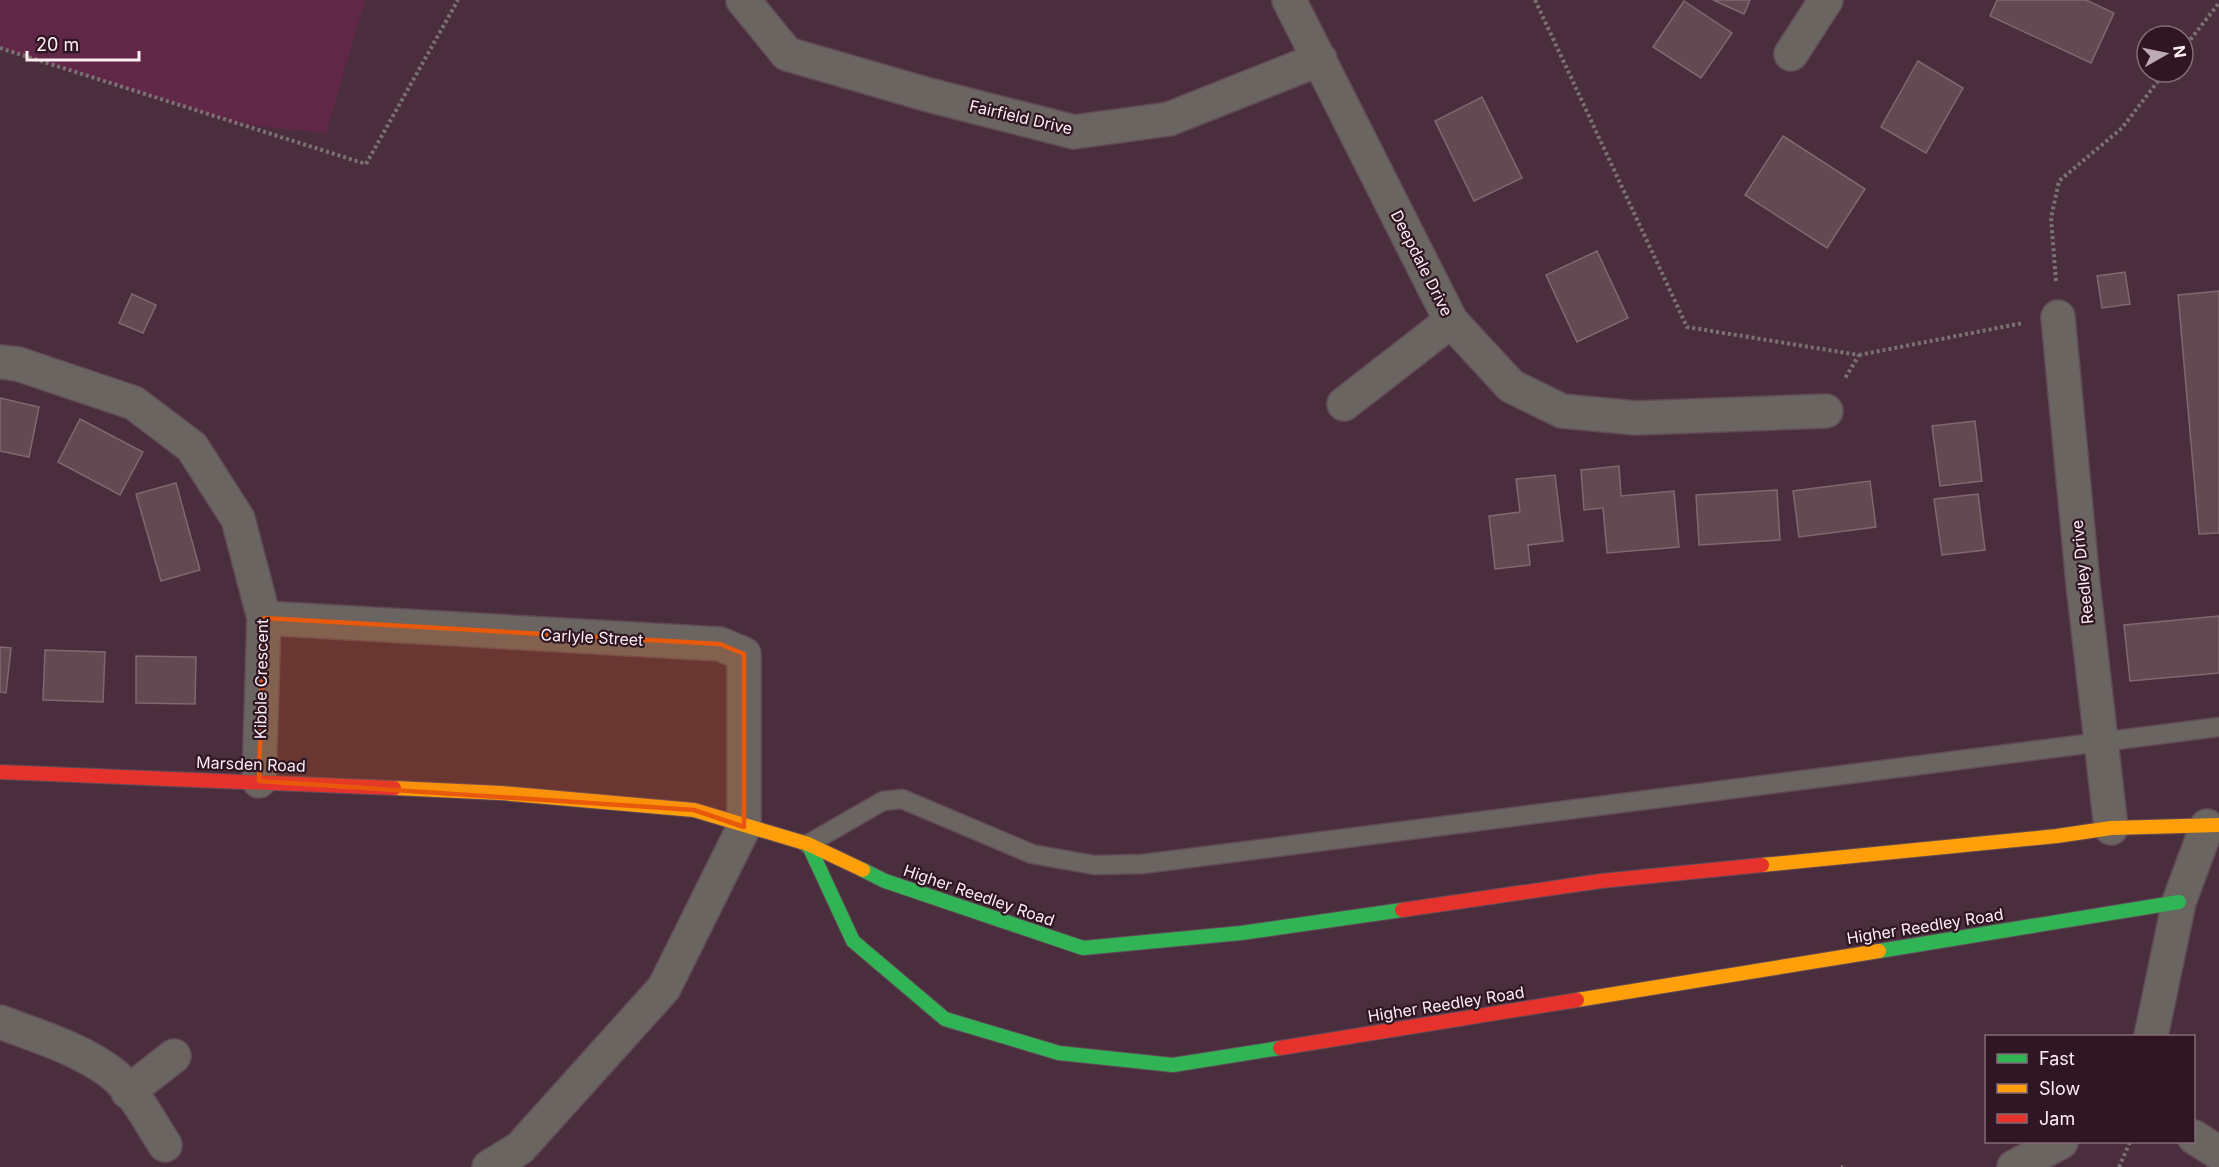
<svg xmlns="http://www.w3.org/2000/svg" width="2219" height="1167" font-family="Inter,sans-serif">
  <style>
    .built { fill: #612747 }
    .building { fill: #624a52; stroke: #826770; stroke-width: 1.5 }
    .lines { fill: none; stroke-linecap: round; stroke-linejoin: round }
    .lane-casing { stroke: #614b57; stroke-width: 21 }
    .street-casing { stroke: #614b57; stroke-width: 36 }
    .fast-casing { stroke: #614b57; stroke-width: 16 }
    .slow-casing { stroke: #614b57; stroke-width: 16 }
    .jam-casing { stroke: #614b57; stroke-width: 16 }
    .path { stroke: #7a7271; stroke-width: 4; stroke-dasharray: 3 3; stroke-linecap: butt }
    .lane { stroke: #6a6560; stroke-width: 18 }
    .street { stroke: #6a6560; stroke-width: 33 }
    .fast { stroke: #30b455; stroke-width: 14 }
    .slow { stroke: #ff9f0a; stroke-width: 14 }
    .jam { stroke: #e5322d; stroke-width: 14 }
    .marked { fill: #e8590c; fill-opacity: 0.2; stroke: #e8590c; stroke-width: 4.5; stroke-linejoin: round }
    .labels { text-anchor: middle; stroke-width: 4.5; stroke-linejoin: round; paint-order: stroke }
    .street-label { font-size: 16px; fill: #fdeef4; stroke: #2f1622 }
  </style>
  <rect width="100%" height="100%" fill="#4b2e3d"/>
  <!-- built -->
  <path class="built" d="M0,0H365L326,133L237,124L0,48Z"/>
  <!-- building -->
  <path class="building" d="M1713,0H1750L1744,14Z
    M1997,0H2086L2114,13L2091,63L1990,16Z
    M1684,1L1732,33L1701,78L1653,47Z
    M1918,61L1963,88L1926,153L1881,127Z
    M1482,97L1522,178L1474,201L1435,121Z
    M1783,136L1865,189L1827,248L1745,195Z
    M1597,251L1628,318L1577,342L1546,275Z
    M2125,272L2130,304L2102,308L2097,276Z
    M2219,291V533L2199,534L2178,295Z
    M132,294L156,305L143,333L119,323Z
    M0,398L39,407L29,457L0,451Z
    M80,419L143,452L120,495L58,462Z
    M1975,421L1982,481L1940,486L1932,426Z
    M1619,466L1621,496L1674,491L1679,547L1607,553L1603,508L1584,510L1581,470Z
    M1555,475L1563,541L1528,545L1530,565L1495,569L1489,516L1520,512L1516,479Z
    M1870,481L1876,527L1799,537L1793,491Z
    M176,483L200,570L161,581L136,494Z
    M1777,490L1780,540L1699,545L1696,495Z
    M1978,494L1985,550L1942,555L1934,499Z
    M2219,616V673L2130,681L2124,625Z
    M0,647L11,648L6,693L0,692Z
    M45,650L105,652L103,702L43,700Z
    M136,656L196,657L195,704L136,703Z"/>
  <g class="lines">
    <defs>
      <path id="lane" d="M808,844L883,801L902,799L1032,854L1094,865L1143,864L2219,727"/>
      <path id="street" d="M743,0L787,54L929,95L1074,132L1169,119L1320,59
        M1289,0L1451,321L1511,386L1562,411L1636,418L1826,411
        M1791,54L1826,0
        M2058,317L2083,584L2111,828
        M0,362L18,364L134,403L192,447L238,519L264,618L259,781
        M1344,404L1451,321
        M264,618L720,644L744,654V827L664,988L520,1148L489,1167
        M0,1022C37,1036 81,1049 113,1074C135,1092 150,1122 165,1145
        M2151,1036L2179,902L2207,826
        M128,1092L174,1056
        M2194,1137L2219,1153
        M2014,1167L2061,1142"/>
      <path id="fast" d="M808,844L853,941L945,1019L1059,1053L1173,1065L1280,1048
        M863,870L885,881L1083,948L1241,933L1402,910
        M1879,951L2179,902"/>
      <path id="slow" d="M394,788L501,793L694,810L808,844L863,870
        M1762,865L2057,836L2111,828L2219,825
        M1577,1000L1879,951"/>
      <path id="jam" d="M0,772L394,788
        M1402,910L1601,881L1762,865
        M1280,1048L1577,1000"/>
    </defs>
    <!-- lane casing -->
    <use href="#lane" class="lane-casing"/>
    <!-- street casing -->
    <use href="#street" class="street-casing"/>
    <!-- fast casing -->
    <use href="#fast" class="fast-casing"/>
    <!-- slow casing -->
    <use href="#slow" class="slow-casing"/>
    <!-- jam casing -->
    <use href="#jam" class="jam-casing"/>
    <!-- path -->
    <path class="path" d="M1535,0L1687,327L1859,355L1844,380
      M0,48L366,164L458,0
      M2183,49L2219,3
      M2056,281L2051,218L2059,181L2122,128L2165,72
      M1859,355L2023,323
      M1841,1167H1843
      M2119,1167L2130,1142"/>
    <!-- lane -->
    <use href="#lane" class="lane"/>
    <!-- street -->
    <use href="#street" class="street"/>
    <!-- fast -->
    <use href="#fast" class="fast"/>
    <!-- slow -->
    <use href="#slow" class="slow"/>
    <!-- jam -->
    <use href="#jam" class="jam"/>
  </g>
  <!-- marked area -->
  <path class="marked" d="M264,618L720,644L744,654V827L694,810L259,781Z"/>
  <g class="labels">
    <!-- street labels -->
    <g class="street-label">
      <text transform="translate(1021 117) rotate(13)" y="6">Fairfield Drive</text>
      <text transform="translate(1422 263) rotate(63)" y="6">Deepdale Drive</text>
      <text transform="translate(2082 572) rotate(-96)" y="6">Reedley Drive</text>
      <text transform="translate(592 637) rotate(3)" y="6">Carlyle Street</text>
      <text transform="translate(261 679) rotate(-89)" y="6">Kibble Crescent</text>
      <text transform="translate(251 764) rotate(2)" y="6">Marsden Road</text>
      <text transform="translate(979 895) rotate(19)" y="6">Higher Reedley Road</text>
      <text transform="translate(1925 926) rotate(-9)" y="6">Higher Reedley Road</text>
      <text transform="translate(1446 1004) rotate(-9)" y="6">Higher Reedley Road</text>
    </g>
  </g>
  <!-- legend -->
  <rect x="1985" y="1035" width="210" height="108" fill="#2f1622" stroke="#816c76" stroke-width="1.5"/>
  <rect x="1997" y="1054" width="30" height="9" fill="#30b455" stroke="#816c76" stroke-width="1.5"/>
  <text x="2039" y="1065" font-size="18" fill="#fdeef4">Fast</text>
  <rect x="1997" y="1084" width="30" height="9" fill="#ff9f0a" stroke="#816c76" stroke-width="1.5"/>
  <text x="2039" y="1095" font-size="18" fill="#fdeef4">Slow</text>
  <rect x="1997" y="1114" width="30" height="9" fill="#e5322d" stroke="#816c76" stroke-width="1.5"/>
  <text x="2039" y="1125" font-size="18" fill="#fdeef4">Jam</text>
  <!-- north arrow -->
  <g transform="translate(2165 54) rotate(81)"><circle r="28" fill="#2f1622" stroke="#816c76" stroke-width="1.5"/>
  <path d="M0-4.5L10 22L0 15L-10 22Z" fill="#bfabb4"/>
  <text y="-9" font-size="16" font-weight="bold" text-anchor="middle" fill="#fdeef4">N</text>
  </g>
  <!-- scale -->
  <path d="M27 51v9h112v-9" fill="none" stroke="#fdeef4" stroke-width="3"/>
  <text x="36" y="51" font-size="18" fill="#fdeef4" stroke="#2f1622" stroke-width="4.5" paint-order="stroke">20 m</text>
</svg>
